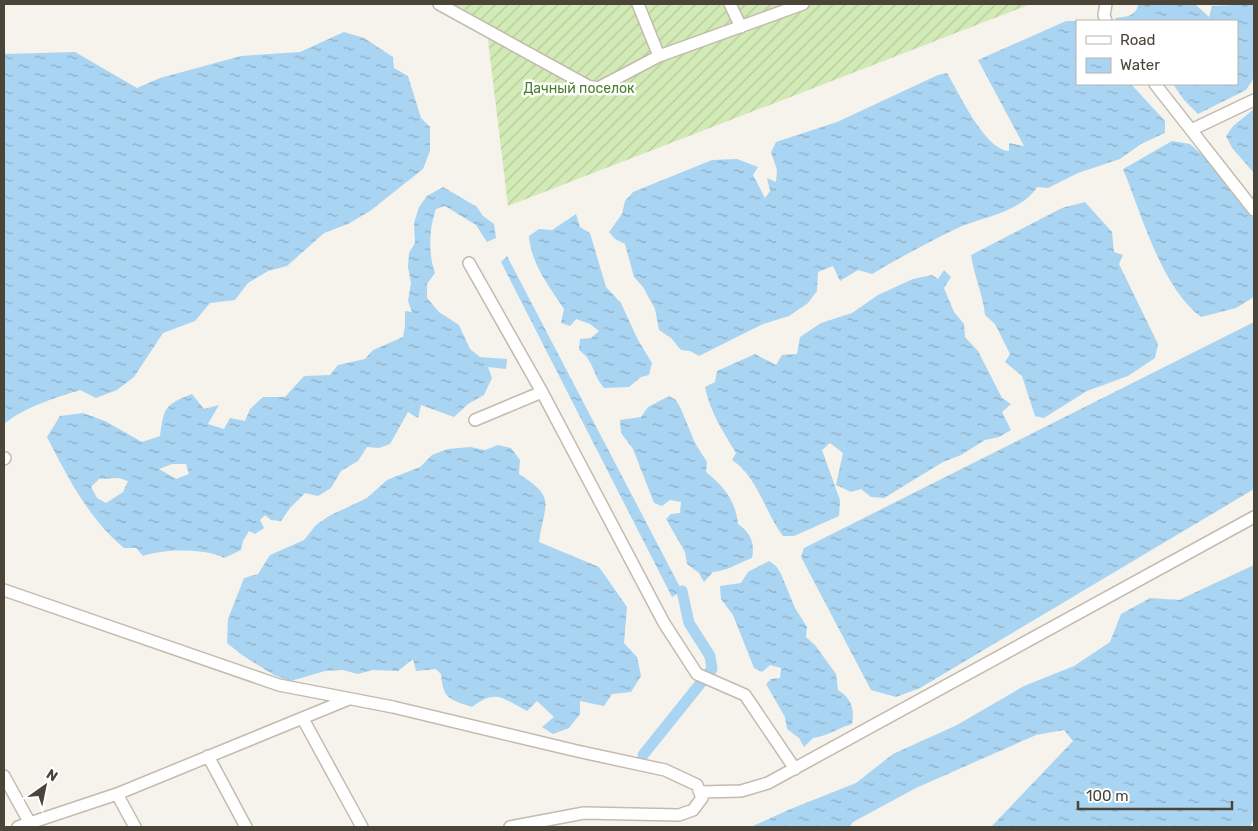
<svg xmlns="http://www.w3.org/2000/svg" width="1258" height="831" font-family="Rubik,sans-serif">
  <style>
    .garden { fill: url(#garden-furrows) }
    .water { fill: url(#water-ripples); fill-rule: evenodd }
    .lines { fill: none; stroke-linecap: round; stroke-linejoin: round }
    .canal { stroke: #a9d4f2; stroke-width: 11 }
    .minor-casing { stroke: #c2bbae; stroke-width: 14 }
    .minor { stroke: #fff; stroke-width: 11 }
    .labels { text-anchor: middle; stroke-width: 5; stroke-linejoin: round; paint-order: stroke }
    .park-label { font-size: 14px; fill: #4a7f2a; stroke: #fff }
  </style>
  <defs>
    <pattern id="garden-furrows" width="10" height="10" patternUnits="userSpaceOnUse" patternTransform="scale(1.25)"><rect width="10" height="10" fill="#d2eab5"/><path d="M-1 1l2-2M0 10L10 0M9 11l2-2" fill="none" stroke="#b6ca9c"/></pattern>
    <pattern id="water-ripples" width="26" height="14" patternUnits="userSpaceOnUse" patternTransform="scale(1.25)"><rect width="26" height="14" fill="#a9d4f2"/><path d="M2 4q2-2 4 0t4 0M15 11q2-2 4 0t4 0" fill="none" stroke="#8caec5"/></pattern>
  </defs>
  <rect width="100%" height="100%" fill="#f6f3ec"/>
  <!-- garden -->
  <path class="garden" d="M454,4H1031L508,206L486,24Z"/>
  <!-- water -->
  <path class="water" d="M1138,4H1195L1209,17L1212,6L1254,4V78L1246,90L1198,114L1184,100L1173,84H1237V21H1117L1115,18C1126,17 1137,16 1138,4Z
    M1066,21H1083H1077V84H1131L1165,121V133L1141,144L1120,159L1078,173L1048,188L1037,187C1021,212 986,216 960,227C930,241 901,257 872,274L858,270L840,281L833,266L818,272L817,291L808,303L789,316L763,324L699,356L690,351L681,350L671,338L659,330L655,309L643,287L634,277L625,244L615,239L609,232L622,214L625,201L633,192L712,160L737,159L758,167L753,175L765,198L770,191L767,178L776,182L777,170L771,152L776,142L837,122L938,75L947,73C959,93 985,150 1009,151V143L1024,146L978,60Z
    M344,32L364,38L393,57L394,68L408,76L421,118L430,127V151L423,169L370,211L348,224L324,233L287,266L268,271L248,283L235,300L210,303L195,321L163,333L134,377L117,390L96,398L80,390C55,398 24,407 4,424V54L75,52L137,88L160,78L241,56L300,52Z
    M1254,109V173L1232,148L1226,136L1233,126Z
    M1172,141L1190,144L1208,160L1254,214V297L1236,308L1201,317C1161,287 1142,215 1123,169Z
    M443,187L477,207L483,216L494,224L496,238L487,242L476,225L445,206L436,209C429,228 428,253 435,273L427,284V298L439,312L459,325L470,349L480,357L507,359L506,369L488,367L492,378L484,395L468,404L454,417L421,405L418,418L408,412L390,444L379,448L367,447L358,461L341,471L331,488L318,496L305,493L290,508L281,521L271,520L265,515L260,520L264,528L255,534L249,531L243,541L241,550L224,558C205,548 163,549 143,556L136,548H124C89,519 68,478 47,437L60,416L83,413L105,421L142,442L160,436C164,408 164,405 192,394L204,409L219,405L208,424L224,429L230,418L245,421L250,409L263,397H285L304,376L330,375L338,365L365,359L373,350L403,337L405,326V311L412,312L408,301L411,283L408,267L409,253L415,243L414,223L419,207L427,196ZM172,464H186L189,474L176,479L159,469ZM119,478L128,481L123,492L106,503L97,498L91,487L99,479Z
    M1085,202L1112,232L1114,252L1123,255L1119,264L1158,344L1155,358L1128,376L1087,391L1044,418L1035,416L1022,376L1005,362L1010,354L995,324L985,315C983,294 974,276 971,255L1062,208Z
    M576,214L580,227L590,233L606,287L621,303L638,340L652,363L649,375L641,377L629,387L604,388C591,372 595,362 579,350L580,339L591,338L599,331L590,324L576,319L570,326L561,323L564,309C549,286 531,264 529,236L539,229L552,230Z
    M507,256L682,591L672,597L501,262Z
    M944,270L951,277L944,288L954,312L964,324L965,337L978,351L1002,398L1011,404L1002,412L1011,430L999,437L985,440L961,455L943,462L884,498L871,497L861,489L851,492L836,485L843,453L830,443L822,450L840,500L839,516L794,536H783C765,513 758,477 732,460L736,453C723,432 710,412 705,387L715,382L717,371L755,354L776,365L782,355L797,354L800,337L821,323L852,313L878,295L913,279L932,275L938,279Z
    M1254,322V489L920,688L896,697L871,690L801,557L804,548Z
    M669,396L676,400L681,409L695,443L707,462L706,472C724,486 736,502 738,524C751,533 755,544 752,558C738,563 728,571 713,572L704,582L699,573L687,564L685,552L666,519L671,514L680,513L681,502L670,500L662,506L654,503L633,449L621,433L620,420L641,417L648,407Z
    M498,445L511,448L520,460L519,474C558,499 544,503 539,542L599,567L627,607L624,643L637,657L641,676L631,692L612,694L604,706L580,701V714L569,728L553,734L542,727L554,717L537,701L527,711C503,699 497,688 472,707C449,699 443,699 441,674L436,669L416,671L413,659L398,671L372,670L358,674L343,670L325,671L291,681L274,675L242,655L227,643L228,619L244,578L258,574L270,555L304,540L316,525L329,516L367,498L387,480L420,467L432,455L448,449L470,447L485,450Z
    M769,561L776,566L781,574L795,608L807,627L806,637L815,645L836,674L838,690C851,698 855,709 852,724C838,728 828,736 813,738L804,747L799,738L787,729L785,717L766,684L771,679L780,678L781,668L770,665L762,672L754,668L733,615L721,599L720,586L741,583L748,572Z
    M1254,565V819L1250,827H991L1073,741L1064,730L1036,735L916,788L853,822L849,827H751L788,810L856,783L893,754L957,725L1024,686L1074,666L1110,642L1121,614L1150,598L1179,600Z"/>
  <g class="lines">
    <!-- canal -->
    <path class="canal" d="M643,755L712,669L710,656L689,623L682,591"/>
    <defs>
      <path id="minor" d="M439,4L588,86L598,88L659,56L803,4
        M638,4L659,56
        M730,4L741,27
        M1106,21L1104,15L1106,4
        M1155,84L1254,210
        M1191,130L1254,100
        M469,263L542,392L664,623L697,674L745,695L795,769
        M475,420L542,392
        M4,459L5,458
        M4,590L279,685L393,707L577,751L665,770L697,785L702,798L693,810L679,815L584,813L510,827
        M303,719L362,827
        M208,756L246,827
        M4,776L32,827
        M700,792L741,791L768,783L1254,517
        M117,794L135,827
        M18,827L117,794L349,699"/>
    </defs>
    <!-- minor casing -->
    <use href="#minor" class="minor-casing"/>
    <!-- minor -->
    <use href="#minor" class="minor"/>
  </g>
  <g class="labels">
    <!-- park labels -->
    <g class="park-label">
      <text x="579" y="93">Дачный поселок</text>
    </g>
  </g>
  <!-- border -->
  <rect width="1258" height="831" fill="none" stroke="#4b4439" stroke-width="10"/>
  <!-- legend -->
  <rect x="1076" y="20" width="162" height="65" fill="#ffffff" stroke="#b7b4b0"/>
  <rect x="1086" y="36" width="25" height="8" fill="#ffffff" stroke="#b7b4b0"/>
  <text x="1120" y="45" font-size="15" fill="#4b4439">Road</text>
  <rect x="1086" y="58" width="25" height="15" fill="url(#water-ripples)" stroke="#b7b4b0"/>
  <text x="1120" y="70" font-size="15" fill="#4b4439">Water</text>
  <!-- north arrow -->
  <g transform="translate(45 786) rotate(33)" stroke="#ffffff" stroke-width="4" paint-order="stroke">
  <path d="M0-4L9 19L0 12L-9 19Z" fill="#4b4439"/>
  <text y="-8" font-size="14" font-weight="bold" text-anchor="middle" fill="#4b4439">N</text>
  </g>
  <!-- scale -->
  <path d="M1078 801v8h154v-8" fill="none" stroke="#4b4439" stroke-width="2.5"/>
  <text x="1086" y="801" font-size="15" fill="#4b4439" stroke="#ffffff" stroke-width="4" paint-order="stroke">100 m</text>
</svg>
